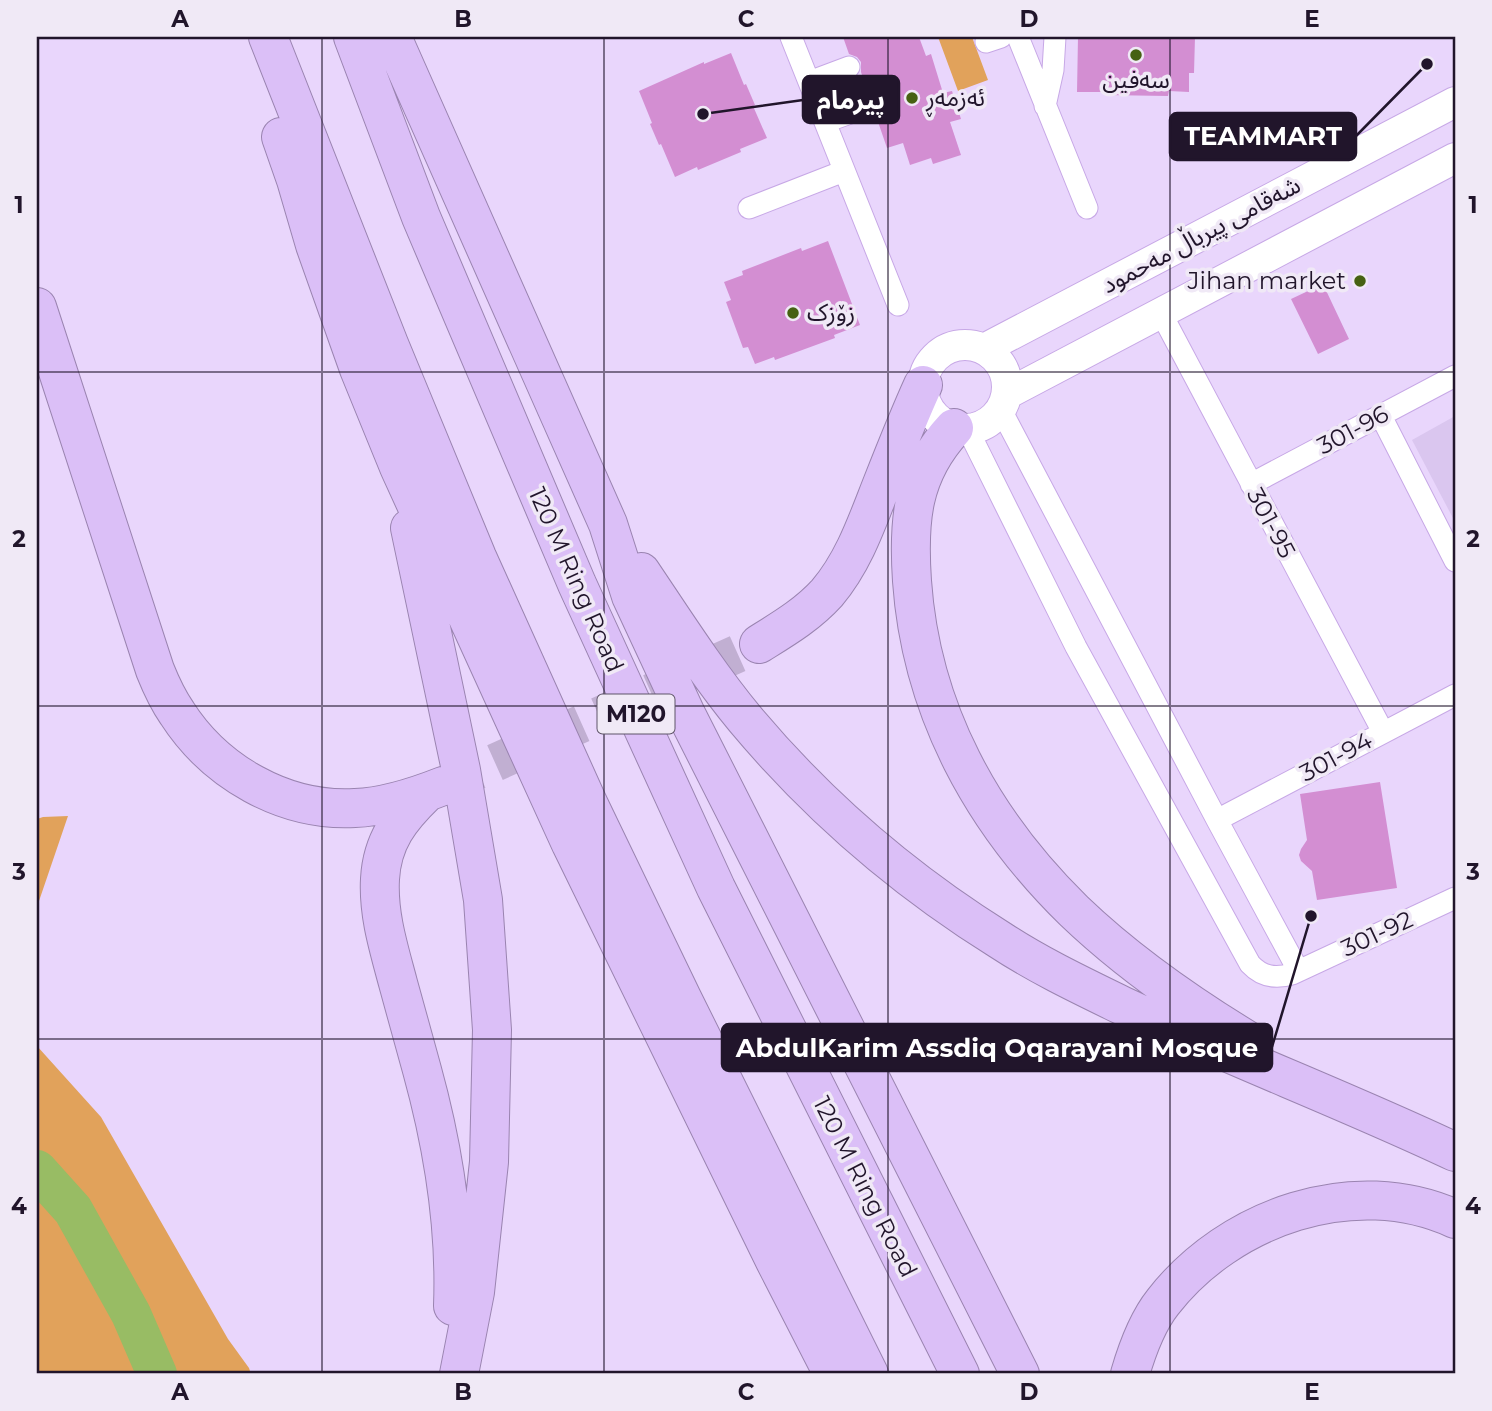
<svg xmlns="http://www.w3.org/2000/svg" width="1492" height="1411" font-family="Montserrat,'Noto Sans Arabic',sans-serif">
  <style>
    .built { fill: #dac6ef }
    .green { fill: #e1a25b }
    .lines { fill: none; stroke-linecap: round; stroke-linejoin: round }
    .river { stroke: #98bc64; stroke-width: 40 }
    .building { fill: #d38ed2 }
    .highway-tunnel { stroke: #c1afd2; stroke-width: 38; stroke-dasharray: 38 19; stroke-linecap: butt }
    .street-casing { stroke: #c7a8e6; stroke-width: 23 }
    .secondary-casing { stroke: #c7a8e6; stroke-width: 32 }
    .highway-casing { stroke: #9a84b0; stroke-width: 40 }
    .street { stroke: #fff; stroke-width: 21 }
    .secondary { stroke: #fff; stroke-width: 30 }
    .highway { stroke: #dbbff7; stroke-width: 38 }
    .grid { fill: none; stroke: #21152b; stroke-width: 2; stroke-opacity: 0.55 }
    .poi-dot { fill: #466112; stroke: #f0e9f6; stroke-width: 2.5 }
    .labels { text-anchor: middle; stroke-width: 7; stroke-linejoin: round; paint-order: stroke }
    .shield { fill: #f0e9f6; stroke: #5f5568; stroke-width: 2 }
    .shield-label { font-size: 23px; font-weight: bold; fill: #21152b }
    .poi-label { font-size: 24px; fill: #21152b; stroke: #f0e9f6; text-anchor: start }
    .street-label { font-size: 24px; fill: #21152b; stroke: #f0e9f6 }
    .leader { fill: none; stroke: #21152b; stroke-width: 2.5 }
    .callout-dot { fill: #21152b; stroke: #f0e9f6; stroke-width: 2.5 }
    .callout { fill: #21152b; stroke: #21152b; stroke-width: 2.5 }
    .callout-label { font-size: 26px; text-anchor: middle; font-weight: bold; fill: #fff }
    .neatline { fill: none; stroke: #21152b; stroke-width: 2.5 }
    .grid-label { font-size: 23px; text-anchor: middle; font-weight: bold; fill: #21152b }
  </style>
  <rect width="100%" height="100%" fill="#e9d6fc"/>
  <!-- built -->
  <path class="built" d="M1455,416V522L1412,440Z"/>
  <!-- green -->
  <path class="green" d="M938,37H972L988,80L958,91Z
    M68,816L39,901L37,902V819L43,817Z
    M37,1046L101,1117L228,1339L249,1368L251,1374H37Z"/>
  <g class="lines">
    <!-- river -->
    <path class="river" d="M37,1170L73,1210L131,1314L157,1374"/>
  </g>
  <!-- building -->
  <path class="building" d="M843,37H919L926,56L931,54L943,93L952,91L961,119L950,122L961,155L933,164L931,158L910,165L903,143L887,148L876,116L880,110L879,102L875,97L868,94L861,72V62L857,57L849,54Z
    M1078,37H1195L1194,73H1189V92L1169,91L1168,96L1105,95V92H1077Z
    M731,53L744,85L746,84L755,105L753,106L767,138L740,149L741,152L698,170L697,167L675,177L661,144L659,145L650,124L652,123L639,91L704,62V64Z
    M828,241L860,325L834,335L835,338L775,360L774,357L755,364L748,347L743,348L726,302L731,300L724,282L743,275L742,271L801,248L802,251Z
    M1323,284L1349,339L1318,354L1291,299Z
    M1380,782L1397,888L1317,900L1312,871L1301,861L1299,855L1301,849L1307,840L1300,794Z"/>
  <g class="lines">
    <!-- highway-tunnel -->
    <path class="highway-tunnel" d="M443,786L759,644"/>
    <defs>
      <path id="street" d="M791,37L898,305
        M1018,37L1087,208
        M986,42L1001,37
        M809,82L849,67
        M1045,106L1053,70L1055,37
        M825,122L867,107
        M749,208L844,171
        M1161,313L1383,732
        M1001,410L1217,820L1298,970
        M1381,416L1455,561
        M968,430L1076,647L1250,964C1262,977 1275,979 1292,974L1455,898
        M1251,484L1455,376
        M1217,820L1455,695"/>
      <path id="secondary" d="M923 387a42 42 0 1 1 84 0a42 42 0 1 1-84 0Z
        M984,349L1455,102
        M1007,394L1455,158"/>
      <path id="highway" d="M268,37L389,344L477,557L588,803L682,998L869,1374
        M353,37L421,217L577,584L716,888L960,1374
        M392,37L608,524L631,596L685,712L1020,1374
        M281,137L296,180L315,245L359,369L399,467L571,844L775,1261L833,1374
        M37,307L155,670C161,685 168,700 177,713C215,772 284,812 355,808C385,807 415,797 443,786
        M954,428C911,474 908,522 912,581C921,710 982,821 1074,911C1124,959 1188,1004 1247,1040
        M410,528L461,770L483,900L492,1030L489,1162L475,1292L459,1374
        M641,572C674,621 707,673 745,719C817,805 904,880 1000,940C1038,965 1080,985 1121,1005C1231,1057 1345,1100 1455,1152
        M759,644C783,629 807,615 827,593C854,561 867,522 882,484C895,451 908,418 923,385
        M426,793C400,818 382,841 380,879C378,915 389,949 398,983C406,1012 414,1041 422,1070C443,1146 456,1227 453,1306
        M1130,1374C1137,1350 1147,1322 1163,1302C1229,1217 1354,1173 1455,1219"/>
    </defs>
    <!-- street casing -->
    <use href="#street" class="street-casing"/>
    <!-- secondary casing -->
    <use href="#secondary" class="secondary-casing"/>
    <!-- highway casing -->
    <use href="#highway" class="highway-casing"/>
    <!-- street -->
    <use href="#street" class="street"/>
    <!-- secondary -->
    <use href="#secondary" class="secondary"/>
    <!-- highway -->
    <use href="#highway" class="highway"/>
  </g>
  <!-- grid -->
  <path class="grid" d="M322,37V1374M604,37V1374M888,37V1374M1170,37V1374M37,372H1455M37,706H1455M37,1039H1455"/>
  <!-- markers -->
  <g class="poi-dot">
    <circle cx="1136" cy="55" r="7"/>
    <circle cx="912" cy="98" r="7"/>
    <circle cx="1360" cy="281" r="7"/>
    <circle cx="793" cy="313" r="7"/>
  </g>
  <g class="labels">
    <!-- shield labels -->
    <rect class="shield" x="597.5" y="694.5" width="77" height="39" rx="5"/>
    <g class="shield-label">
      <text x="636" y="722">M120</text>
    </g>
    <!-- poi labels -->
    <g class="poi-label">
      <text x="1136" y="88" text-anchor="middle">سەفین</text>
      <text x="926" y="106">ئەزمەڕ</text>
      <text x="1346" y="289" text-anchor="end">Jihan market</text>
      <text x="807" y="321">زۆزک</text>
    </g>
    <!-- street labels -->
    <g class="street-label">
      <text transform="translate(1201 235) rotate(-28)" y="8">شەقامی پیرباڵ مەحمود</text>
      <text transform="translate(1353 430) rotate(-28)" y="8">301-96</text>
      <text transform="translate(1271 523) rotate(62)" y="8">301-95</text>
      <text transform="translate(576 580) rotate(66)" y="8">120 M Ring Road</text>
      <text transform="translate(1336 757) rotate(-28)" y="8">301-94</text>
      <text transform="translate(1377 934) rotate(-25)" y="8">301-92</text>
      <text transform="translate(865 1187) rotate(63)" y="8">120 M Ring Road</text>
    </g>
  </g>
  <!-- callouts -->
  <path class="leader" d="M703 114L803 100M1427 64L1356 136M1311 916L1272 1047"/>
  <g class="callout-dot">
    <circle cx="703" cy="114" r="7"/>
    <circle cx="1427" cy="64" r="7"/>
    <circle cx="1311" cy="916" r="7"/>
  </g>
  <g class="callout">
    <rect x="803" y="76" width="96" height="47" rx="7"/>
    <rect x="1170" y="113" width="186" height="47" rx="7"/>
    <rect x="722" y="1024" width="550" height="47" rx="7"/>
  </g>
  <g class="callout-label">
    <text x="851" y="109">پیرمام</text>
    <text x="1263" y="145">TEAMMART</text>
    <text x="997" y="1057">AbdulKarim Assdiq Oqarayani Mosque</text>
  </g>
  <!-- border -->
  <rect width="1492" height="1411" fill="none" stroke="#f0e9f6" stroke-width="77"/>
  <rect x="38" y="38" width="1416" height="1334" class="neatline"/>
  <g class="grid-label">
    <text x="180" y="27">A</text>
    <text x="463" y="27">B</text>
    <text x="746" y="27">C</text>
    <text x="1029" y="27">D</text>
    <text x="1312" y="27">E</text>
    <text x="19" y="213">1</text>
    <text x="1473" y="213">1</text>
    <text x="19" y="547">2</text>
    <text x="1473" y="547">2</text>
    <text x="19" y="880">3</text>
    <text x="1473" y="880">3</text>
    <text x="19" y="1214">4</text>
    <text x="1473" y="1214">4</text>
    <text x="180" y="1400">A</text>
    <text x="463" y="1400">B</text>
    <text x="746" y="1400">C</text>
    <text x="1029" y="1400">D</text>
    <text x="1312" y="1400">E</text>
  </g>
</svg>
